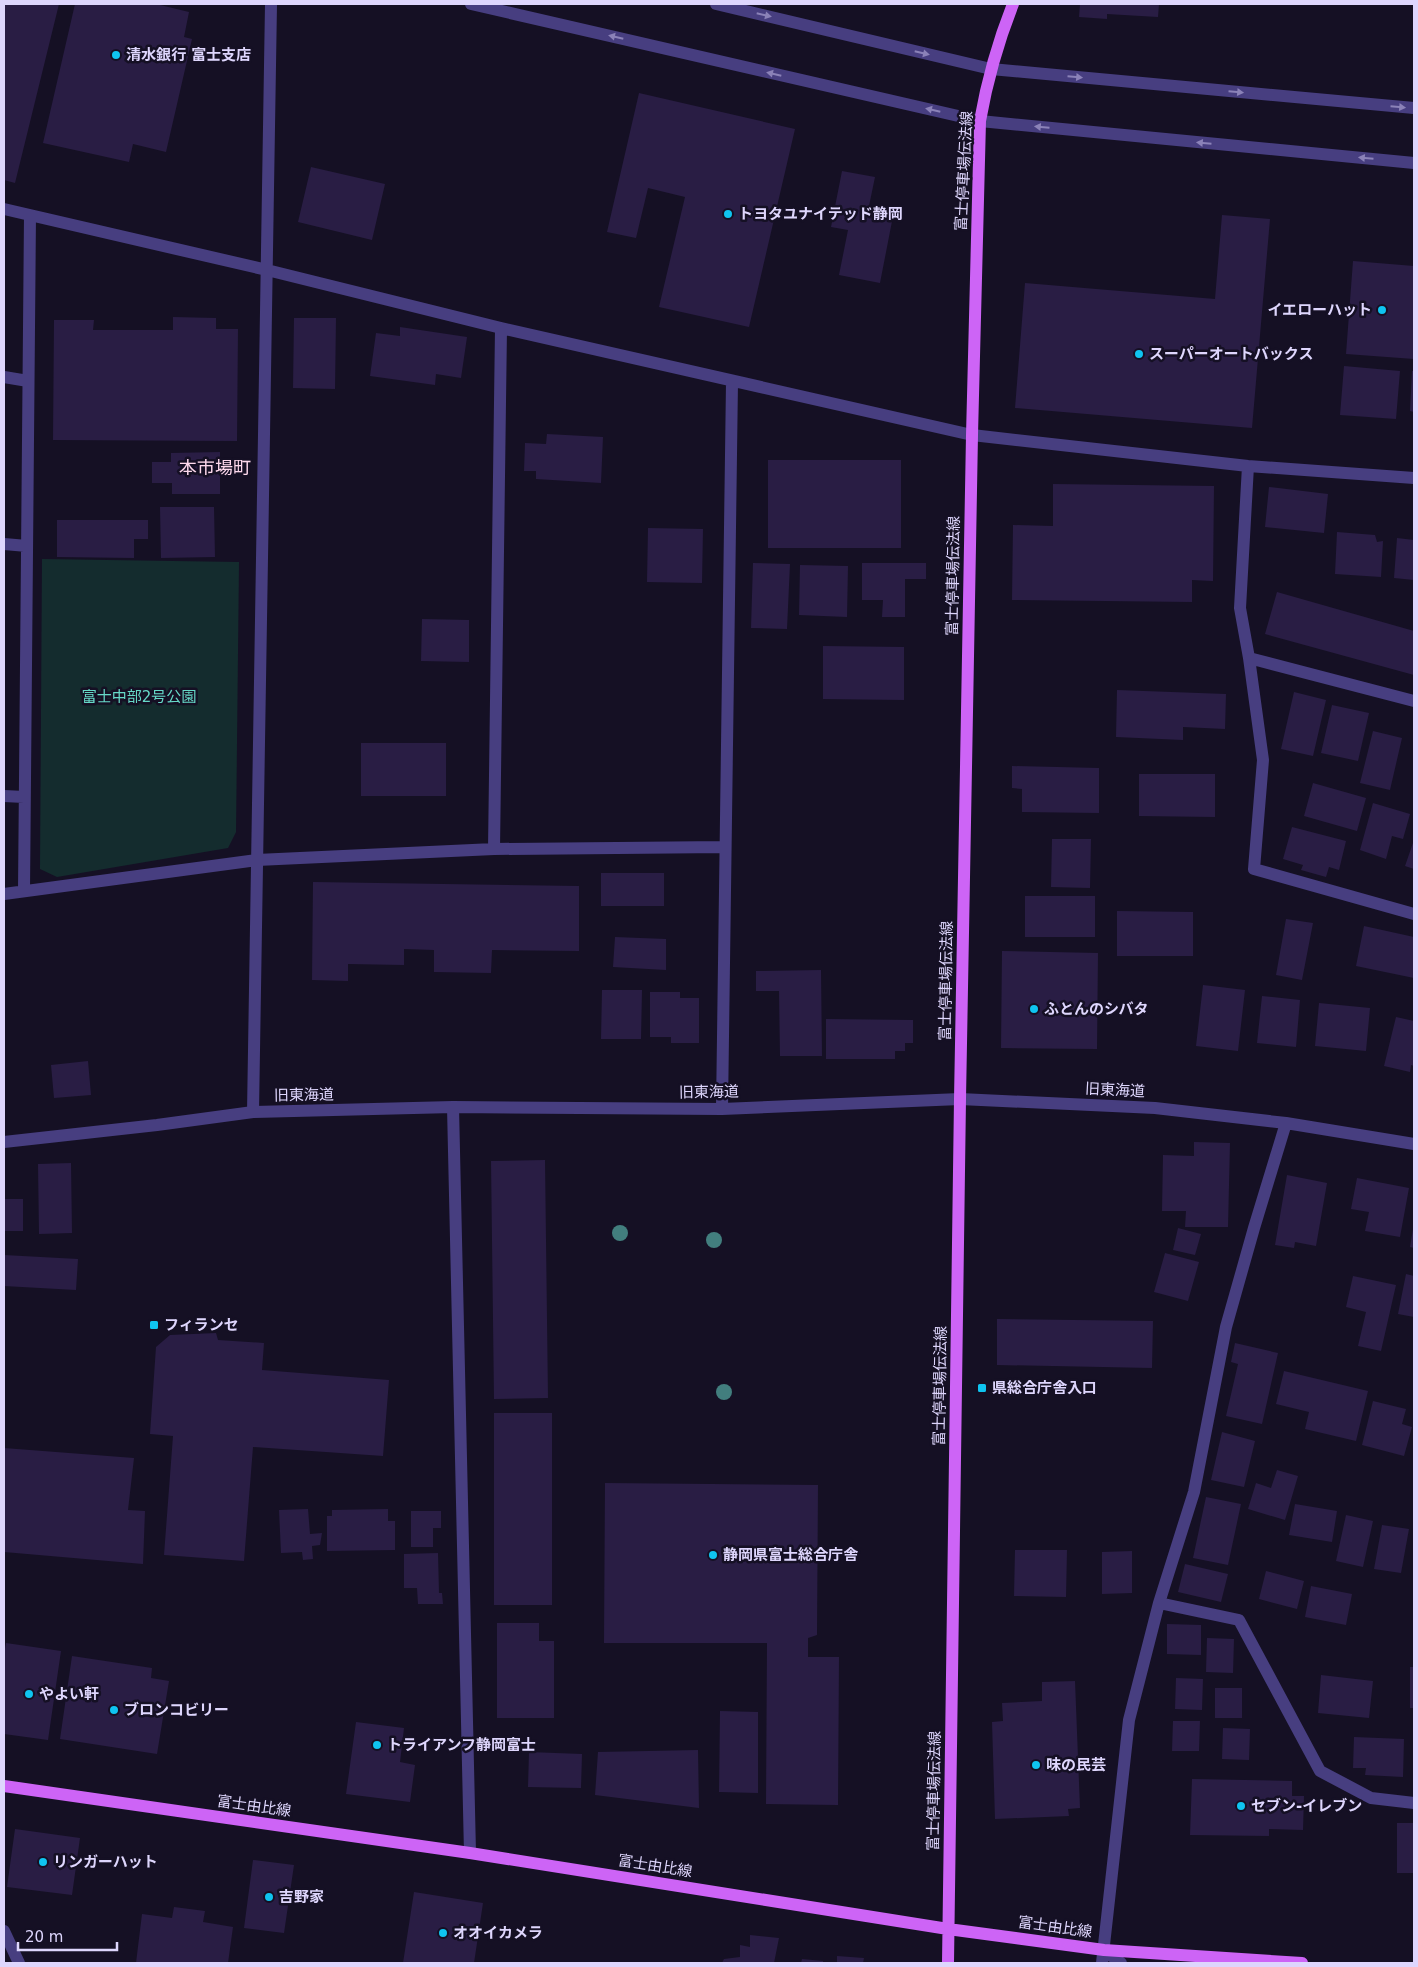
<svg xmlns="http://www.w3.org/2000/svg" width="1418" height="1967" font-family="'DejaVu Sans','Noto Sans JP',sans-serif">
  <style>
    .green { fill: #142c2e }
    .building { fill: #291d44 }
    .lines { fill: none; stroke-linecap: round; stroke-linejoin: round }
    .minor { stroke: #473e80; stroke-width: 12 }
    .major { stroke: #cd64f6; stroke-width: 12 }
    .tree { fill: #427e7e }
    .oneway { fill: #8b82b8 }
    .poi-dot { fill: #0fc4f0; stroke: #151024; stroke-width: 2 }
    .labels { text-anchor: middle; stroke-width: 5; stroke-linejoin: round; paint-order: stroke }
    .poi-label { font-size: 15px; font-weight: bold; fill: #ded6fd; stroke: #151024; text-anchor: start }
    .street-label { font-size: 15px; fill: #ded6fd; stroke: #151024 }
    .park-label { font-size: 15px; fill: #66d8c7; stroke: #151024 }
    .quarter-label { font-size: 18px; fill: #fdd8ec; stroke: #151024 }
  </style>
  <rect width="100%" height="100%" fill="#151024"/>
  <!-- green -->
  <path class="green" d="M42,559L239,562L236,832L228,848L57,877L40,869Z"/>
  <!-- building -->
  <path class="building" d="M4,4H59L15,183L4,180Z
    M75,4H156L189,12L184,37L192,39L166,152L133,144L129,162L43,143Z
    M1080,4H1159L1158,17L1107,14V19L1079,17Z
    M639,93L795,129L749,327L659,307L685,197L648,188L636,238L607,232Z
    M311,167L385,184L372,240L298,222Z
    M842,171L875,177L869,206L894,211L880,283L839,275L848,230L831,227Z
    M1222,215L1270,219L1252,428L1015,408L1025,283L1215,299Z
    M1353,261L1414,266V359L1346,354Z
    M173,317L216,318V329H238L237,441L53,440L54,320H94L93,330H173Z
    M294,318H336L335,389L293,388Z
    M400,327L467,337L461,378L436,374L435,385L370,376L376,333L400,336Z
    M1344,366L1400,371L1396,419L1340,415Z
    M1412,371H1414V412L1410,411Z
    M547,434L603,437L601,483L536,479V471H524L525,443L546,444Z
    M220,452V494H172V483H152V462H171V453Z
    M768,460H901V548H768Z
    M1053,484L1214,486L1213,581L1192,580V602L1012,600L1013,525L1053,526Z
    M1269,487L1328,494L1324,533L1265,527Z
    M160,507H214L215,557L161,558Z
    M57,520H148V539H134V558L57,557Z
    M648,528L703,529L702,583L647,582Z
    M1337,532L1375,535L1377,542L1383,541L1381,577L1335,574Z
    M1397,538L1414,540V580L1394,578Z
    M753,563L790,564L787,629L751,628Z
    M862,563H926V579H905V617H882L883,600H862Z
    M800,565L848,566L847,617L799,615Z
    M1277,592L1414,631V675L1265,634Z
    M422,619L469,620V662L421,661Z
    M823,646L904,647V700L823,699Z
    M1117,690L1226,694L1225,729L1183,727V740L1116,737Z
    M1294,692L1326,700L1313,756L1281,749Z
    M1332,705L1369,713L1358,761L1321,753Z
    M1373,731L1402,738L1390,790L1360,783Z
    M361,743H446V796H361Z
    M1012,766L1099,768V813L1022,812V789L1012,788Z
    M1139,774H1215V817L1139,816Z
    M1313,783L1366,798L1357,831L1304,816Z
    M1373,803L1410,814L1403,839L1392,836L1386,859L1360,850Z
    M1292,827L1346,841L1339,870L1329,867L1326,877L1301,870L1303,865L1283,859Z
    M1052,839H1091L1090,888L1051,887Z
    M1414,840V869L1405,866Z
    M601,873H664V906H601Z
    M313,882L579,886V951L492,950L491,973L434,972V950L404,949V965L348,964V981L312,980Z
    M1025,896H1095V937H1025Z
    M1117,911L1193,912V956H1117Z
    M1286,919L1313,923L1302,980L1276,975Z
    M1364,926L1414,937V978L1356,966Z
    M615,937L666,939V970L613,967Z
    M1002,951L1098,953L1097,1049L1001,1048Z
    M821,970L822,1056H780L779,991H756V971Z
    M1203,985L1245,990L1238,1051L1196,1046Z
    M602,990H642L641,1039H601Z
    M650,992H680V998H699V1043H671V1037H650Z
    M1262,996L1300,1000L1296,1047L1257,1043Z
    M1319,1003L1370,1008L1366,1051L1315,1046Z
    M1396,1017L1414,1021V1066L1411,1065L1410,1072L1384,1066Z
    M826,1019L913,1020V1043H905V1051H895V1059H826Z
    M88,1061L91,1095L54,1098L51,1065Z
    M1194,1142L1230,1143L1228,1227H1185L1186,1211H1162L1163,1155L1194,1156Z
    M545,1160L548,1398L494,1399L491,1161Z
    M71,1163L72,1233L39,1234L38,1164Z
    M1287,1175L1327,1183L1316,1246L1295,1242L1294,1248L1275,1245Z
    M1357,1178L1409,1188L1400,1237L1365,1231L1369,1212L1351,1209Z
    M4,1199H23V1231H4Z
    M1178,1228L1201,1234L1195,1255L1173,1250Z
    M1413,1229H1414V1248L1410,1247Z
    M1165,1253L1199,1262L1188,1301L1154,1292Z
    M4,1255L78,1259L76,1290L4,1286Z
    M1406,1274L1414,1276V1317L1398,1314Z
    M1353,1276L1396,1285L1381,1351L1358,1346L1366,1312L1346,1307Z
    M997,1319L1153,1321L1152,1368L997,1365Z
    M216,1333L218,1340L264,1343L262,1370L389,1380L383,1456L253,1447L244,1561L164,1555L173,1436L150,1434L156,1347L170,1335Z
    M1235,1343L1278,1353L1262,1424L1226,1416L1238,1364L1231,1362Z
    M1284,1371L1368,1391L1356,1441L1305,1429L1309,1412L1276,1404Z
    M1373,1401L1406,1409L1402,1424L1412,1427L1404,1456L1362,1445Z
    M494,1413H552V1605H494Z
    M1222,1432L1255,1441L1244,1487L1211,1480Z
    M4,1448L134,1458L128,1510L145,1511L143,1564L4,1552Z
    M1277,1470L1298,1476L1285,1520L1248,1509L1256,1483L1271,1488Z
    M605,1483L818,1485L817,1635L808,1638V1657H839L838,1805L766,1804L767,1643H604Z
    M1206,1497L1241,1504L1228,1565L1193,1558Z
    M1295,1504L1337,1511L1332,1542L1289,1535Z
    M308,1509L310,1534L322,1533L320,1545L312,1546L313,1559L303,1560L302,1552L281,1553L279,1510Z
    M388,1509V1521H395V1550L327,1551V1516H332V1510Z
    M411,1511H441V1528H433V1547H411Z
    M1346,1515L1373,1521L1363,1567L1336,1561Z
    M1382,1525L1409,1529L1401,1573L1374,1569Z
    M1015,1550H1067L1066,1597L1014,1596Z
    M1132,1551V1593L1102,1594V1552Z
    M438,1553L439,1593H442L443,1604H418L417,1588H404V1554Z
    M1185,1564L1228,1574L1221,1602L1178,1592Z
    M1266,1571L1304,1581L1297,1609L1259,1599Z
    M1311,1586L1352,1594L1346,1625L1305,1617Z
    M497,1623H539V1641H554V1718H497Z
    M1167,1624L1201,1625V1655L1167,1654Z
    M1207,1638L1234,1639L1233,1673L1206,1672Z
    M6,1643L61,1651L48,1740L4,1734V1654Z
    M72,1656L152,1668L151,1678L169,1681L157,1754L60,1739Z
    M1410,1667H1414V1708H1410Z
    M1321,1675L1373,1681L1369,1718L1318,1713Z
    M1176,1678L1203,1679L1202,1710L1175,1709Z
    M1075,1681L1080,1808L1068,1809L1069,1816L995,1819L992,1722L1003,1721L1002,1703L1042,1701V1682Z
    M1215,1688H1242V1718H1215Z
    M720,1711L758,1712V1793L719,1792Z
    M1173,1721H1200L1199,1751H1172Z
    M356,1722L404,1728L400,1762L415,1765L410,1802L346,1794Z
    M1223,1728L1250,1729L1249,1760L1222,1759Z
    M1354,1737L1404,1739L1403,1777L1365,1775L1366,1768H1353Z
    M698,1750L699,1808L595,1795L598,1752Z
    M529,1752L582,1754L581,1788L528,1787Z
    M1192,1779L1292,1781V1796H1304L1303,1830L1269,1829V1836L1190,1835Z
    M1397,1823H1414V1873H1397Z
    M15,1829L80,1838L72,1895L7,1887Z
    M253,1860L294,1865L284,1933L244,1928Z
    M414,1892L483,1903L474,1963H403Z
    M174,1907L205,1911L203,1922L233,1927L228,1963H136L142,1914L172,1918Z
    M750,1935L779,1938L774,1963H722L724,1959L740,1957V1945L750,1947Z
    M837,1956L864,1958L863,1963H837Z
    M802,1959L823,1961V1963H801Z"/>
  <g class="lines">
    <!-- minor -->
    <path class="minor" d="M471,4L980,121L1414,163
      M716,4L991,69L1414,108
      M4,209L267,270L501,328L972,435L1248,466L1414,478
      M4,377L28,381
      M1248,466L1240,608L1249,658L1263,760L1254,869L1414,914
      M4,544L27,546
      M1249,658L1414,701
      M4,796L24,797
      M494,849L501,328
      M24,891L30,215
      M4,894L257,860L494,849L725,847
      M453,1107L470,1853
      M722,1109L732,382
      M253,1112L271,4
      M4,1142L157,1125L253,1112L453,1107L722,1109L960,1099L1155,1108L1286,1123L1414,1144
      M1159,1603L1239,1620L1320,1771L1371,1798L1414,1803
      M4,1931L19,1963
      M1104,1950L1121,1963
      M1102,1963L1129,1720L1159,1603L1194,1492L1226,1327L1254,1228L1286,1123"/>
    <!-- major -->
    <path class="major" d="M4,1786L470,1853L948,1929L1104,1950L1302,1963
      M948,1963L960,1099L972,435L980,121C987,81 998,42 1013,4"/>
  </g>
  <!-- trees -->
  <g class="tree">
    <circle cx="620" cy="1233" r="8"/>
    <circle cx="714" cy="1240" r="8"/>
    <circle cx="724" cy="1392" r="8"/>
  </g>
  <!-- one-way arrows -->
  <defs><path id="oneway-solid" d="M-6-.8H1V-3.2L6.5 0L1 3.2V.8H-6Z" transform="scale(1.25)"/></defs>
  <g class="oneway">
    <use href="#oneway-solid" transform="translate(764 15) rotate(13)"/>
    <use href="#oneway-solid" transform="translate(616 37) rotate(-167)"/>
    <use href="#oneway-solid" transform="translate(922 53) rotate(13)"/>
    <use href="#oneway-solid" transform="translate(774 74) rotate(-167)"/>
    <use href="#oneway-solid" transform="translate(1075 77) rotate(5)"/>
    <use href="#oneway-solid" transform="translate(1236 92) rotate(5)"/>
    <use href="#oneway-solid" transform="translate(1398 107) rotate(5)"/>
    <use href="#oneway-solid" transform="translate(933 110) rotate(-167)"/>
    <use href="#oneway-solid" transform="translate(1042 127) rotate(-175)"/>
    <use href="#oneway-solid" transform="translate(1204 143) rotate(-175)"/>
    <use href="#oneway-solid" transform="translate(1366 158) rotate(-175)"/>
  </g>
  <!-- markers -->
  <g class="poi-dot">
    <circle cx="116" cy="55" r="5"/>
    <circle cx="728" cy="214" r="5"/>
    <circle cx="1382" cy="310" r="5"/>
    <circle cx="1139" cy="354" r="5"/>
    <circle cx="1034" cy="1009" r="5"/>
    <rect x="149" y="1320" width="10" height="10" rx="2.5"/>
    <rect x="977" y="1383" width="10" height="10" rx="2.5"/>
    <circle cx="713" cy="1555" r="5"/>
    <circle cx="29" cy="1694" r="5"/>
    <circle cx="114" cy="1710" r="5"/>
    <circle cx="377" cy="1745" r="5"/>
    <circle cx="1036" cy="1765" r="5"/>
    <circle cx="1241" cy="1806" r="5"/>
    <circle cx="43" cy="1862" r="5"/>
    <circle cx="269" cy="1897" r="5"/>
    <circle cx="443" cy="1933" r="5"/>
  </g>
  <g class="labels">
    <!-- poi labels -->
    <g class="poi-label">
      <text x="126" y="60">清水銀行 富士支店</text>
      <text x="738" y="219">トヨタユナイテッド静岡</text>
      <text x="1372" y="315" text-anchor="end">イエローハット</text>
      <text x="1149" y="359">スーパーオートバックス</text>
      <text x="1044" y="1014">ふとんのシバタ</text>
      <text x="164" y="1330">フィランセ</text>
      <text x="992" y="1393">県総合庁舎入口</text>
      <text x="723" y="1560">静岡県富士総合庁舎</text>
      <text x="39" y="1699">やよい軒</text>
      <text x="124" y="1715">ブロンコビリー</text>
      <text x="387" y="1750">トライアンフ静岡富士</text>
      <text x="1046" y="1770">味の民芸</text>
      <text x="1251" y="1811">セブン-イレブン</text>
      <text x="53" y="1867">リンガーハット</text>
      <text x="279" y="1902">吉野家</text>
      <text x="453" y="1938">オオイカメラ</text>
    </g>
    <!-- street labels -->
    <g class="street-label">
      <text transform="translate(964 171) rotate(-87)" y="5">富士停車場伝法線</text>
      <text transform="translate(953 576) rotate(-89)" y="5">富士停車場伝法線</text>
      <text transform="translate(946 981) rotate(-89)" y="5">富士停車場伝法線</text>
      <text transform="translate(1115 1090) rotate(3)" y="5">旧東海道</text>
      <text transform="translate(709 1092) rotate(-1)" y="5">旧東海道</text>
      <text transform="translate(304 1095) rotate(-1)" y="5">旧東海道</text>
      <text transform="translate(940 1386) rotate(-89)" y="5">富士停車場伝法線</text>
      <text transform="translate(934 1791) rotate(-89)" y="5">富士停車場伝法線</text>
      <text transform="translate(254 1806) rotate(8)" y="5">富士由比線</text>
      <text transform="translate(655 1866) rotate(9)" y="5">富士由比線</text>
      <text transform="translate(1055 1927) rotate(8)" y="5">富士由比線</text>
    </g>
    <!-- park labels -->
    <g class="park-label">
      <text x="139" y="702">富士中部2号公園</text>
    </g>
    <!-- quarter labels -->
    <g class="quarter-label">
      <text x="215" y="474">本市場町</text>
    </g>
  </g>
  <!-- border -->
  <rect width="1418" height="1967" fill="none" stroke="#ded6fd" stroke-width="10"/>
  <!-- scale -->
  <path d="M18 1942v8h99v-8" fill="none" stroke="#ded6fd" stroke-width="2.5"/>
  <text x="25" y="1942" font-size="15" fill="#ded6fd" stroke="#151024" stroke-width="4" paint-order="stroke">20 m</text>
</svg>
